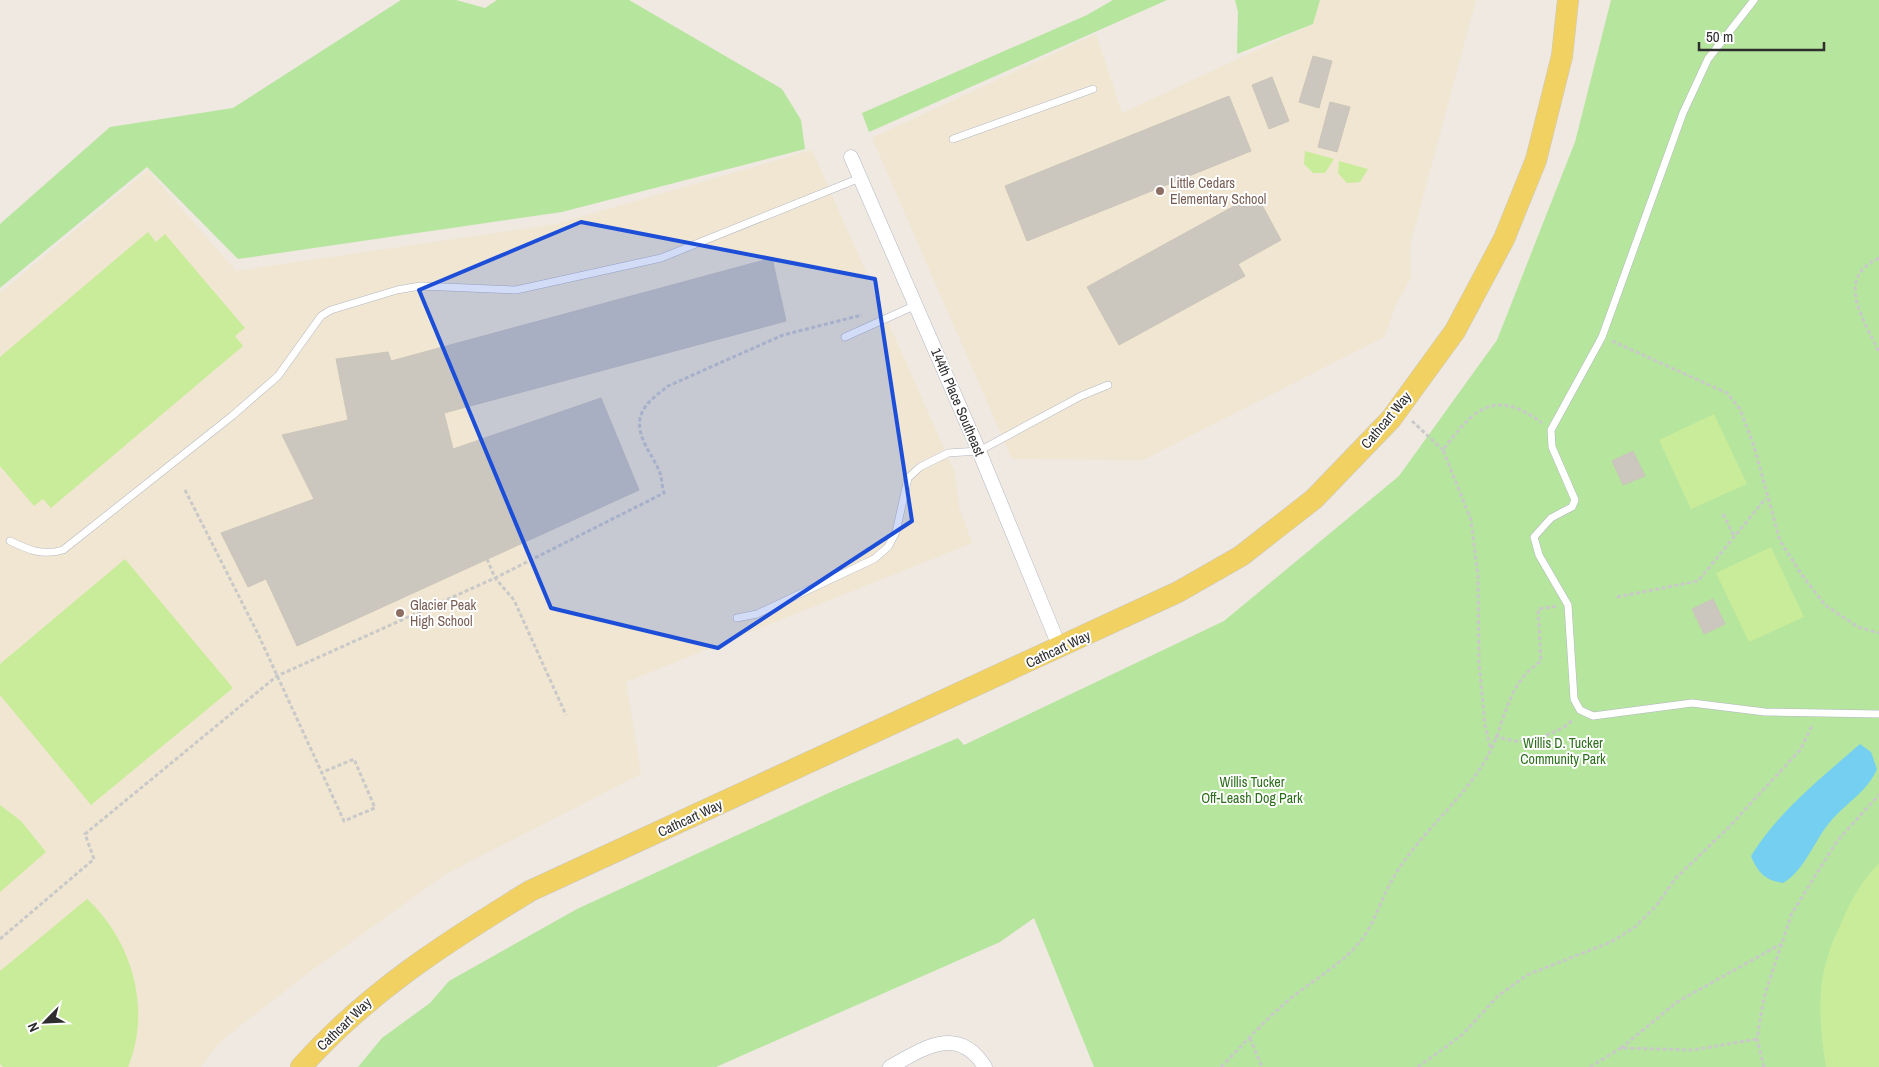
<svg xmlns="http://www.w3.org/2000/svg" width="1879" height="1067" font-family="'Archivo Narrow',sans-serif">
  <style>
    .education { fill: #f0e6d1 }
    .green { fill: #b6e59e }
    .pitch { fill: #c9ec9a }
    .water { fill: #75cff0 }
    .building { fill: #cbc7bf; stroke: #cbc5ba }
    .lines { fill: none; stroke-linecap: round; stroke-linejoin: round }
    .service-casing { stroke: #b4b7c1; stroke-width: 8 }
    .minor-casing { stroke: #b4b7c1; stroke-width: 15 }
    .primary-casing { stroke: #c9c9c9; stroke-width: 22 }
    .path { stroke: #c9c9c9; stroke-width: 3; stroke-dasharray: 4 2.5; stroke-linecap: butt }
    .service { stroke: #fff; stroke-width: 7 }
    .minor { stroke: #fff; stroke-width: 14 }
    .primary { stroke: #f2d163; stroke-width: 21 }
    .marked { fill: #1d4ed8; fill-opacity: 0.2; stroke: #1d4ed8; stroke-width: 4; stroke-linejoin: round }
    .education-dot { fill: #8d6e63; stroke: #fff; stroke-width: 2 }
    .labels { text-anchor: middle; stroke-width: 4; stroke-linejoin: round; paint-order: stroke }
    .education-label { font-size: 14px; fill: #785e54; stroke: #fff; text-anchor: start }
    .street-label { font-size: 14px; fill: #2e2e2e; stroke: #fff }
    .park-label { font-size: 14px; fill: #2c6e1b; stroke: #fff }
  </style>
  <rect width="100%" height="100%" fill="#efe9e1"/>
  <!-- education -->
  <path class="education" d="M1320,0H1476L1410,245L1411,278L1396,304L1384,337L1143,460L1012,459L872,138L1096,34L1122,113L1313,24Z
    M812,150L955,473L959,507L972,543L626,682L641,774L446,874L304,976L221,1041L201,1067H0V293L148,170L236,271L556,224Z"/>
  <!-- green -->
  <path class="green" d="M401,0H456L485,8L497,0H629L782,89L801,120L805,149L562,212L238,259L147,167L0,288V224L110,127L233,108Z
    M1113,0H1167L869,132L862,113L1087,15Z
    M1235,0H1320L1313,24L1237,54L1238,12Z
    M1611,0H1879V1067H1094L1034,918L1000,942L716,1067H358L382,1038L430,1003L449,981L577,909L833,791L958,738L964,745L1224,621L1399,476L1497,340L1575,142Z"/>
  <!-- pitch -->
  <path class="pitch" d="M1305,151L1334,159L1325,173H1313L1304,164Z
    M1339,161L1368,169L1360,182L1347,183L1338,173Z
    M148,232L156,242L165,234L245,328L235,336L243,346L51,508L43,499L34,506L0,466V357Z
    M1714,414L1747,484L1691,509L1659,440Z
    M1771,547L1804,617L1749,642L1716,573Z
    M125,559L233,688L91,805L0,695V664Z
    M0,805L21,821L46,852L0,892Z
    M1879,863V1067H1826C1820,1032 1816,991 1828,956C1831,944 1837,933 1842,921C1851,900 1863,879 1879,863Z
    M87,899C132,940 152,1009 128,1067H3L0,1064V971Z"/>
  <!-- water -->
  <path class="water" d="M1860,744L1871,752L1877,769C1868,791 1845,804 1830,822C1814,841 1805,870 1783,883C1765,880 1758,873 1751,856C1779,811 1820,779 1860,744Z"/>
  <!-- building -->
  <path class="building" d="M1313,56L1332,61L1319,108L1299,102Z
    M1272,77L1289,121L1269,129L1252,85Z
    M1229,96L1251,151L1027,241L1005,186Z
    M1330,102L1350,107L1337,152L1318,147Z
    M1256,194L1281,240L1238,264L1245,276L1119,345L1087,287Z
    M772,258L786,321L444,413L453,449L601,398L639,490L297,646L266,579L248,587L221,533L314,499L282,435L348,420L336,359L388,352L391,361Z
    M1633,451L1645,476L1623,485L1612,461Z
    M1713,599L1725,624L1704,634L1692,609Z"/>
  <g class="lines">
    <defs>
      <path id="service" d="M1754,0L1708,59L1683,113L1602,337L1551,430L1552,447L1575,500L1572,507L1551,518L1534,537L1539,555L1568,605L1574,699L1580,710L1593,716L1692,703L1765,712L1879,714
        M953,139L1093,89
        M845,337L916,305
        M10,541C29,550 42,556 63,550L232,416L278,376L321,316L331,310L397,290L420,286L516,290L661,258L860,178
        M737,618L757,614L874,559L888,547L896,532L908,478L920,467L948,453L979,451L1081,396L1108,385"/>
      <path id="minor" d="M851,157L979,451L1060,648
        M890,1067C924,1048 958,1024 985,1067"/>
      <path id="primary" d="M301,1067C368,992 445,943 530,891L1178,592L1241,556L1314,499L1391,419L1455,331L1504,239L1536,160L1562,56L1568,0"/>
    </defs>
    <!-- service casing -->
    <use href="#service" class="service-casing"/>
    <!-- minor casing -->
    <use href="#minor" class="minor-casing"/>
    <!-- primary casing -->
    <use href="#primary" class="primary-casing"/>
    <!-- path -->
    <path class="path" d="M1879,258C1834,278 1864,320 1879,352
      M1612,341L1727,393L1740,409L1754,446L1780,541L1802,575L1825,605L1858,627L1879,633
      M1412,421L1443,450
      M185,490L258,634L344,821L375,808L354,759L323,772
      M1723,514L1734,536
      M487,559L495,578L514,600L566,715
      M1617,597L1698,581L1766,498
      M1495,736C1502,738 1511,741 1518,741C1535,740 1563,732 1573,719
      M1490,747L1485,725L1479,663L1478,576L1471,520L1443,450C1474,408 1495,388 1542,423
      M0,939L94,859L85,834L277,676L495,578L664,493C662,487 662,479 660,473C654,456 634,436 641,415C645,403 658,394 668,386L783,335L862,315
      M1250,1038L1262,1067
      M1621,1048L1677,1002L1781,944
      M1221,1067C1242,1046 1261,1024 1283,1005C1306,984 1336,969 1357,945C1374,927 1379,903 1391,882C1415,837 1461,803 1486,759C1507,724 1503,687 1541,661L1538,609L1557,606
      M1418,1067L1462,1035L1498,996L1527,975L1611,942L1635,927L1656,906L1675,879L1728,828L1800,750L1813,724
      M1590,1067L1621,1048L1693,1050L1757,1039
      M1764,1067L1757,1039L1764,997L1792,913L1837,841L1879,795"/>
    <!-- service -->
    <use href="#service" class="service"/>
    <!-- minor -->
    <use href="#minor" class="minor"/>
    <!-- primary -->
    <use href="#primary" class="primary"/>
  </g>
  <!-- marked area -->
  <path class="marked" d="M581,222L875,279L912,521L718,648L551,608L419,290Z"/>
  <!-- markers -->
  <g class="education-dot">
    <circle cx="1160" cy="191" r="5"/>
    <circle cx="400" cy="613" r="5"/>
  </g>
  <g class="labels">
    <!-- education labels -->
    <g class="education-label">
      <text x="1170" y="188">Little Cedars<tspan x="1170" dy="16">Elementary School</tspan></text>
      <text x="410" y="610">Glacier Peak<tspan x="410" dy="16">High School</tspan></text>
    </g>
    <!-- street labels -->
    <g class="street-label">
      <text transform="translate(958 402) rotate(67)" y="5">144th Place Southeast</text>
      <text transform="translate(1386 420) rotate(-50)" y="5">Cathcart Way</text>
      <text transform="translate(1058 649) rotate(-25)" y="5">Cathcart Way</text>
      <text transform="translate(690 818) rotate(-25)" y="5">Cathcart Way</text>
      <text transform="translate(344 1024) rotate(-44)" y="5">Cathcart Way</text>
    </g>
    <!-- park labels -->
    <g class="park-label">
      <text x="1563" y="748">Willis D. Tucker<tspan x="1563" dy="16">Community Park</tspan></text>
      <text x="1252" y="787">Willis Tucker<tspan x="1252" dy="16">Off-Leash Dog Park</tspan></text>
    </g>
  </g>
  <!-- north arrow -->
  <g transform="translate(45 1022) rotate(246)" stroke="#ffffff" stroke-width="4" paint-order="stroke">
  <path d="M0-4L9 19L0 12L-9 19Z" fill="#2e2e2e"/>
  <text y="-8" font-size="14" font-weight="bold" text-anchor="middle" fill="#2e2e2e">N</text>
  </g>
  <!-- scale -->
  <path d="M1699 42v8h125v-8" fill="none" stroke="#2e2e2e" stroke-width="2.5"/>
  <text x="1706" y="42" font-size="15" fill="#2e2e2e" stroke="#ffffff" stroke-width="4" paint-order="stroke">50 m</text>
</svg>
